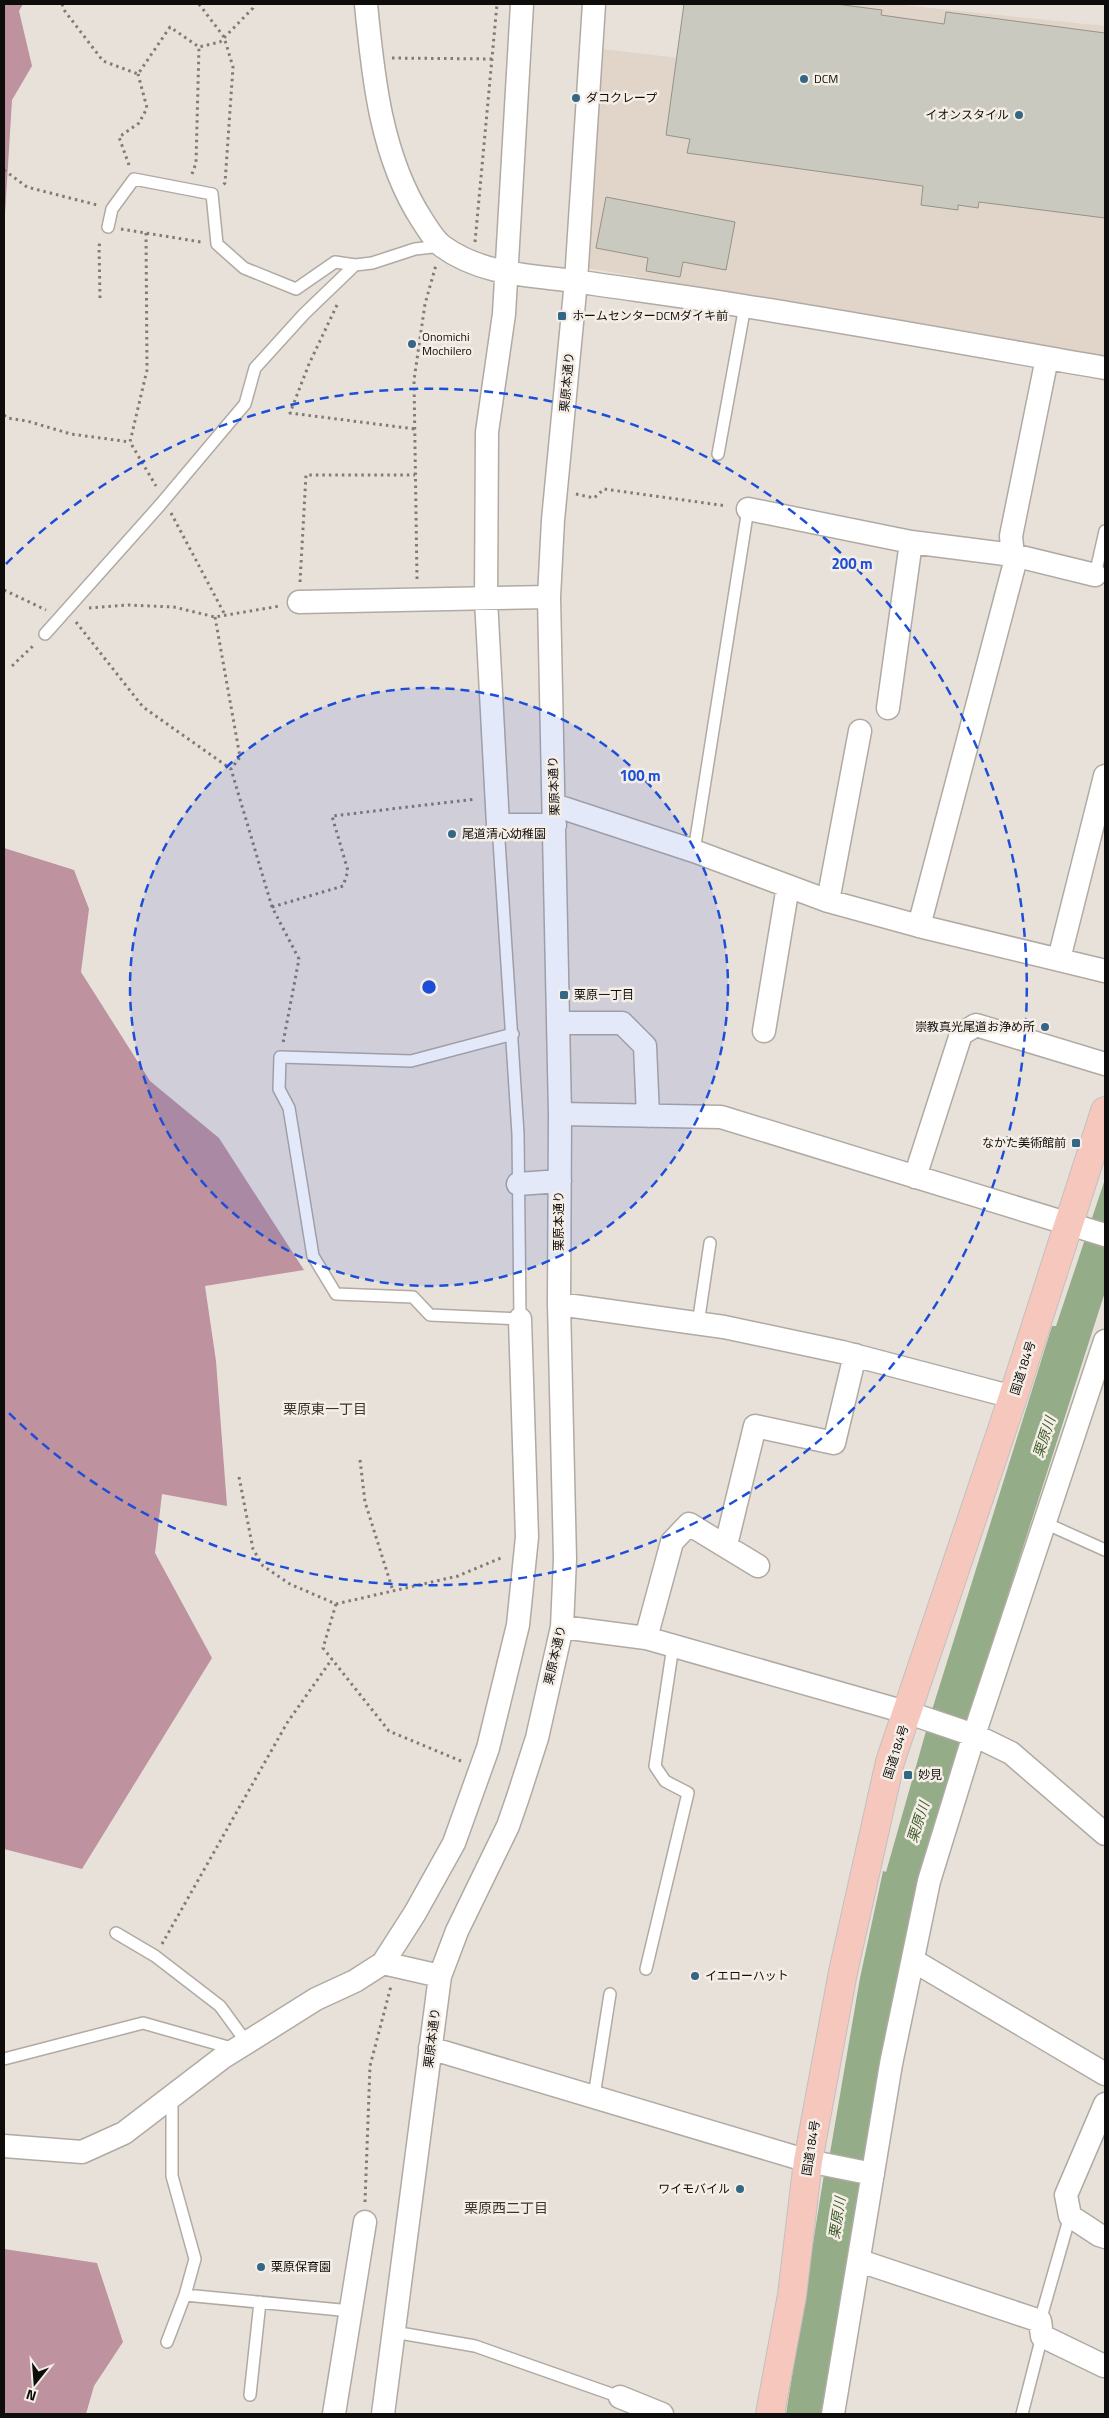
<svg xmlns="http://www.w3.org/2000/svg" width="1109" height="2418" font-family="'Titillium Web','Noto Sans JP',sans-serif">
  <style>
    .built { fill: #e1d4c8 }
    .forest { fill: #be929e }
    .water { fill: #95ac89 }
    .building { fill: #cac9c0; stroke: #94938a }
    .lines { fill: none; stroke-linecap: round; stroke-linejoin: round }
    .lane-casing { stroke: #b0aaa3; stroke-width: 14 }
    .street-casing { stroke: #b0aaa3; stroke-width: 25 }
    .highway-casing { stroke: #c1c0c0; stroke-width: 30 }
    .path { stroke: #807b77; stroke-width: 3; stroke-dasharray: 2.5 4; stroke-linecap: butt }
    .lane { stroke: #fff; stroke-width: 11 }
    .street { stroke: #fff; stroke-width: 22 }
    .highway { stroke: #f6c7bc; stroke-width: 28 }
    .ring { fill: none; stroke: #1d4ed8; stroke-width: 2.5; stroke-dasharray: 9 6 }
    .poi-dot { fill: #346785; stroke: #f5eee7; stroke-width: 2 }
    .labels { text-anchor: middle; stroke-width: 5; stroke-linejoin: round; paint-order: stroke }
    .poi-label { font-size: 12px; fill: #0f0d0b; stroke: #f5eee7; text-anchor: start }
    .street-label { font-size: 12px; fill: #0f0d0b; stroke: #f5eee7 }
    .neighbourhood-label { font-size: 14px; fill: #3a352f; stroke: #f5eee7 }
    .water-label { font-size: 14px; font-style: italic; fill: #3d5d2a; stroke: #f5eee7 }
    .centre { fill: #1d4ed8; stroke: #f5eee7; stroke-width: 2.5 }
    .ring-label { font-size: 15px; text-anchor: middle; font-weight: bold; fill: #1d4ed8; stroke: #f5eee7; stroke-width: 5; stroke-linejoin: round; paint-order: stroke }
  </style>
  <rect width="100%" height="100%" fill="#e8e1da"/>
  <!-- built -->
  <path class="built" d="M685,4H892L1105,26V356L587,268L601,49L679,58Z"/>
  <!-- forest -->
  <path class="forest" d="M4,4H23L19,11L32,66L12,100L4,230Z
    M4,848L74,870L89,909L81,972L150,1081L219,1138L304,1270L205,1286L216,1361L227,1506L162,1494L155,1553L212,1658L82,1869L4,1849Z
    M4,2249L97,2263L123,2342L94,2386L86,2414H4Z"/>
  <!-- water -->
  <path class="water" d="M1105,1179V1292L961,1740L824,2414H786L824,2174L829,2159L860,1978L883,1871L886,1872L932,1710L1052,1326H1056Z"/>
  <!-- building -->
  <path class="building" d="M684,4H836L882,10L881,15L944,24L946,12L1105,33V218L979,202L978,208L958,205V210L921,205L923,186L687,153L690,139L666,135Z
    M606,197L735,222L726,270L683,262L680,277L646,271L648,258L596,248Z"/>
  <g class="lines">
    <defs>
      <path id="lane" d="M108,227L112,209L134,179L212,194L217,244L244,268L296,289L335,262L355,265
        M718,454L745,306
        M1095,575L1105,531
        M45,634L160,505L245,404L255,368L304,314L355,265L372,263L415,249L442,246
        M498,825L518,1134L520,1319L430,1315L413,1297L336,1294L313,1256L289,1108L279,1089L280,1057L411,1061L513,1034
        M694,851L748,509
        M698,1324L710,1243
        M1045,1523L1105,1550
        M116,1933L155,1956L220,2006L247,2043
        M646,1969L688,1793L665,1781L655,1766L673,1646
        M4,2059L143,2023L235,2049
        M172,2096V2176L195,2259L185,2295
        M594,2096L610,1994
        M1040,2321L1070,2216
        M394,2332L475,2346L620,2397
        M167,2342L185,2295L351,2311
        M250,2395L260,2302
        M1022,2414L1042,2336"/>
      <path id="street" d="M366,4C373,77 381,157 422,220C428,229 433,239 442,246C483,276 533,275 581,282C635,290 690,297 744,306C865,325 985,347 1105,368
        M522,4L504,314L487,432L486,599L498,825H555
        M748,509L911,542L1013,555L1095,575
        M299,602L549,597
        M888,708L911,542
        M554,805L694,851L828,901L919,926L1105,971
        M828,901L860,731
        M919,926L1014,566L1011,536L1047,358
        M1059,959L1105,776
        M559,1023H622L645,1046L648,1116
        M764,1031L788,886
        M560,1114L721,1117L1105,1235
        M915,1177L961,1034L976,1025L1105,1064
        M518,1184L560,1181
        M559,1304L724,1327L842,1352L1013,1397
        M726,1545L755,1426L834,1443L855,1355
        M562,1627L646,1638L909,1713L974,1735L1011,1753L1105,1834
        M646,1638L672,1542L689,1524L758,1566
        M914,1961L1105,2074
        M383,1963L415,1913L454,1843L488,1748L518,1625L527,1537L520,1319
        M430,2048L808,2161L873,2174
        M1105,2104L1066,2195L1070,2216L1099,2235L1105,2237
        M4,2146L82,2152L124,2133L222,2058L316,1999L355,1981L383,1963L440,1976
        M860,2261L1040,2321L1042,2336L1104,2366
        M620,2397L662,2414
        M334,2414L365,2222
        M383,2414L440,1976L457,1931L508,1826L518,1797L537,1738L562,1627L565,1559L559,1304L560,1114L549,597L553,520L576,281L594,4
        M833,2414L891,2064L929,1881L974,1735L1105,1341"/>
      <path id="highway" d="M770,2414L792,2295L808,2161L843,1972L890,1762L1013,1397L1105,1111"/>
    </defs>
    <!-- lane casing -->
    <use href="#lane" class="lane-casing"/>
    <!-- street casing -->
    <use href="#street" class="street-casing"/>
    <!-- highway casing -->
    <use href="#highway" class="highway-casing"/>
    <!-- path -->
    <path class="path" d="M62,4L64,10L103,61L138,74L170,27L199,47L220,42L253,8L254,4
      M199,4L224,37L233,67L225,183L222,186
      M392,58L492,59
      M129,165L119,137L139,123L147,108L138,74
      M4,170L27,187L97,205
      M192,174L196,163L199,47
      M121,229L201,242
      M146,233L147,370L130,442L156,486
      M475,242L497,4
      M100,298L99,246L101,240
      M337,305L309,364L290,413L415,429
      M4,415L7,418L27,421L71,434L130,442
      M576,494L594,498L604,489L727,506
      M171,513L225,615
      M417,579L414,380L425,304L436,265
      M300,582L306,475H415
      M4,590L46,610
      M89,608L128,605L174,607L215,617L280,606
      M215,617L240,757L231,769
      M76,622L143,707L231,769L272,907L299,959L283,1043
      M12,666L35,644
      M272,907L343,886L348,871L332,816L476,799
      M360,1460L365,1502L393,1591
      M239,1477L253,1549L263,1566L290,1584L336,1604L458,1576L503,1557
      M336,1604L323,1648L389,1731L461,1761
      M162,1944L287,1723L332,1659
      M365,2202L370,2066L391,1986"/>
    <!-- lane -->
    <use href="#lane" class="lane"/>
    <!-- street -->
    <use href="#street" class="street"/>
    <!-- highway -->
    <use href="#highway" class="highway"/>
  </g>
  <!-- distance rings -->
  <circle cx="429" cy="987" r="299" fill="#1d4ed8" fill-opacity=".12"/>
  <g class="ring">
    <circle cx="429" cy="987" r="299"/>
    <path d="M6 564A598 598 0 1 1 6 1410"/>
  </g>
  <!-- markers -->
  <g class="poi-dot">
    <circle cx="804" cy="79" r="5"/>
    <circle cx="576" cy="98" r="5"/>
    <circle cx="1019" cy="115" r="5"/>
    <rect x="557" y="311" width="10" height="10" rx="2.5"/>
    <circle cx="412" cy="344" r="5"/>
    <circle cx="452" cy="834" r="5"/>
    <rect x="559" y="990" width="10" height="10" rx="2.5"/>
    <circle cx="1045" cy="1027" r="5"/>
    <rect x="1071" y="1138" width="10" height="10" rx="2.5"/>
    <rect x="903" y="1770" width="10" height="10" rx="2.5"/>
    <circle cx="695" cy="1976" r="5"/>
    <circle cx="740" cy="2189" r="5"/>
    <circle cx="261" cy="2267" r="5"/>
  </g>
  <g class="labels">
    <!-- poi labels -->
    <g class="poi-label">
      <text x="814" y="83">DCM</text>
      <text x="586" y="102">ダコクレープ</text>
      <text x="1009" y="119" text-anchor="end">イオンスタイル</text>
      <text x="572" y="320">ホームセンターDCMダイキ前</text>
      <text x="422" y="341">Onomichi<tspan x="422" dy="14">Mochilero</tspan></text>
      <text x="462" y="838">尾道清心幼稚園</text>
      <text x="574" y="999">栗原一丁目</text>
      <text x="1035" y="1031" text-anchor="end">崇教真光尾道お浄め所</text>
      <text x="1066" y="1147" text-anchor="end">なかた美術館前</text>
      <text x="918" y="1779">妙見</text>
      <text x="705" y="1980">イエローハット</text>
      <text x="730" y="2193" text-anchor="end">ワイモバイル</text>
      <text x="271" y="2271">栗原保育園</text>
    </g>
    <!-- street labels -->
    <g class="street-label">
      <text transform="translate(567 382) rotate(-85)" y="4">栗原本通り</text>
      <text transform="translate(554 786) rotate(-92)" y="4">栗原本通り</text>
      <text transform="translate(559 1221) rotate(-90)" y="4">栗原本通り</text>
      <text transform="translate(1023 1368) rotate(-72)" y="4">国道184号</text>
      <text transform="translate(555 1655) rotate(-77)" y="4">栗原本通り</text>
      <text transform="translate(896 1752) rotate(-72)" y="4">国道184号</text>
      <text transform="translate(432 2038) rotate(-83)" y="4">栗原本通り</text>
      <text transform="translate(811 2148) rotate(-81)" y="4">国道184号</text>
    </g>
    <!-- neighbourhood labels -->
    <g class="neighbourhood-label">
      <text x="325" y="1414">栗原東一丁目</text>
      <text x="506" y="2213">栗原西二丁目</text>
    </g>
    <!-- water labels -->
    <g class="water-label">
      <text transform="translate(1044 1437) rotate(-72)" y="5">栗原川</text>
      <text transform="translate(918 1822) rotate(-72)" y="5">栗原川</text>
      <text transform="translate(837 2218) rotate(-81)" y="5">栗原川</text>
    </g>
  </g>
  <circle cx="429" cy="987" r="8" class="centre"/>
  <g class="ring-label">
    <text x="852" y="569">200 m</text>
    <text x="640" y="781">100 m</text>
  </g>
  <!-- border -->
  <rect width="1109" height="2418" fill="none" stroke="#0f0d0b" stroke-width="10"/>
  <!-- north arrow -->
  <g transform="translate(35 2383) rotate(197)" stroke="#f5eee7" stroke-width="4" paint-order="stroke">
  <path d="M0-4L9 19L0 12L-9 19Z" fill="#0f0d0b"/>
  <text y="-8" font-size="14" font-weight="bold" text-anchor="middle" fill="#0f0d0b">N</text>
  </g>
</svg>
